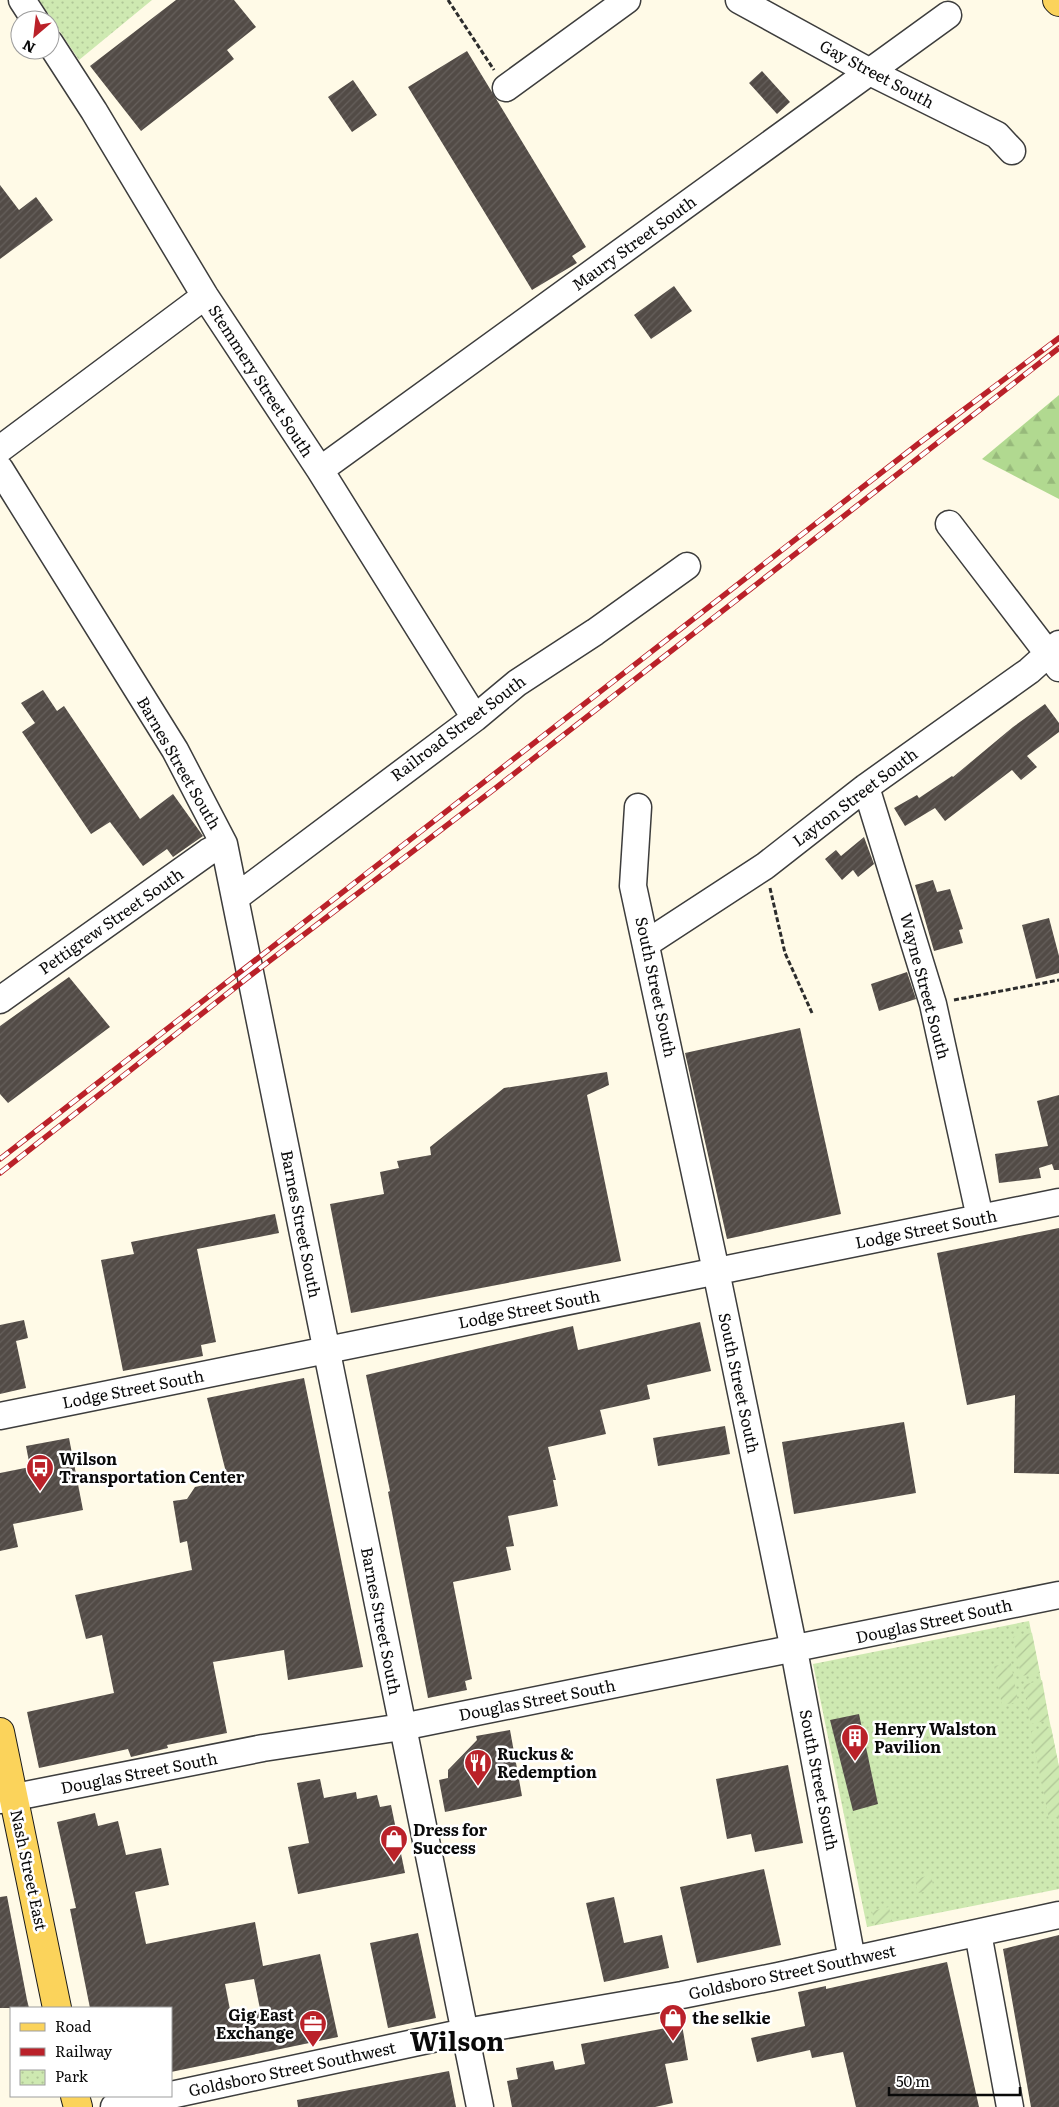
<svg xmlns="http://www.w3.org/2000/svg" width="1059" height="2107" font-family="Literata,serif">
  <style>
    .forest { fill: url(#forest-firs) }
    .park { fill: url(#park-dots) }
    .garden { fill: url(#garden-furrows) }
    .building { fill: url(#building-hatch); fill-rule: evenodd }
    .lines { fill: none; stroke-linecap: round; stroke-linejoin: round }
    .minor-casing { stroke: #3d3d3d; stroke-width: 29 }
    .major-casing { stroke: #1b1b1b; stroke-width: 30 }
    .path { stroke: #2c2c2c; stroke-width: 3; stroke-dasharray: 5 2.5; stroke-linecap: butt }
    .minor { stroke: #fff; stroke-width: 26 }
    .major { stroke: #fbd35b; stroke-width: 28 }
    .rail-casing { stroke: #ba2129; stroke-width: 5.5 }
    .rail { stroke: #fff; stroke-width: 4; stroke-dasharray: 11; stroke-linecap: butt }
    .labels { text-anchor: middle; stroke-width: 5; stroke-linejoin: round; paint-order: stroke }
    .street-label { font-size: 16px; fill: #0a0a0a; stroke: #fff }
    .poi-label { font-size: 16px; font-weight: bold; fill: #0a0a0a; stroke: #fff; text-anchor: start }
    .town-label { font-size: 26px; font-weight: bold; fill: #0a0a0a; stroke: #fff }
  </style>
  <defs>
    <pattern id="forest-firs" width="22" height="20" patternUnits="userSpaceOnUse" patternTransform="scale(1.25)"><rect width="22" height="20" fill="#b1d990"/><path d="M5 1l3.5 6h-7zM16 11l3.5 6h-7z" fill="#97b97b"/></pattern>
    <pattern id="park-dots" width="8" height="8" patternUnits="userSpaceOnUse" patternTransform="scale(1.25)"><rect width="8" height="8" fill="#cee9b1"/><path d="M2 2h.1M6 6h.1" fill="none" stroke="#b0c697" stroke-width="1.8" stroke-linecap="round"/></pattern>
    <pattern id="garden-furrows" width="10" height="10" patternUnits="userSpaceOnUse" patternTransform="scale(1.25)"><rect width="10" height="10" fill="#cee9b1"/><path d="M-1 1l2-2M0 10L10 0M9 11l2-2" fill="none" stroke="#b0c697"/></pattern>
    <pattern id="building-hatch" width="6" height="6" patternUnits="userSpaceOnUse" patternTransform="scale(1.25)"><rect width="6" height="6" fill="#524b46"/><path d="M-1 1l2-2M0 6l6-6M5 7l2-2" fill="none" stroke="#66605c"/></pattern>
  </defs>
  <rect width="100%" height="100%" fill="#fffae7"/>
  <!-- forest -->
  <path class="forest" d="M1059,395V499L982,459Z"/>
  <!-- park -->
  <path class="park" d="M39,0H152L79,60Z
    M1029,1621L1059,1767V1889L867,1927L813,1664Z"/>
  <!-- garden -->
  <path class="garden" d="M1032,1633L1040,1673L1021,1676L1013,1637Z
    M1011,1663L1018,1702L1002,1705L994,1666Z
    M1042,1680L1049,1720L1031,1724L1023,1685Z
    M1051,1727L1059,1767V1817L1049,1819L1031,1731Z
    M931,1875L934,1890L918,1893L915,1879Z
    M889,1907L892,1921L875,1925L872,1911Z"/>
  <!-- building -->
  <path class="building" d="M176,0H234L256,27L227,50L234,59L141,131L90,66Z
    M467,51L586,247L572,256L577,263L532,290L408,87Z
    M762,71L790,102L777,114L749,83Z
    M353,80L377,115L352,132L328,97Z
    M0,185L19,210L36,197L53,220L0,259Z
    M674,286L692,311L651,339L634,315Z
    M43,690L57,711L64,706L140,819L173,794L203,836L173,857L167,849L143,866L110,822L91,834L22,732L35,723L21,703Z
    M1045,704L1059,723V732L1027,756L1037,767L1021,780L1012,770L945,821L935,808L905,826L894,808L917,795L919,798L952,776L953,777L1013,727Z
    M864,837L874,864L858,877L853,870L842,880L825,859L836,850L841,856Z
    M933,880L937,892L950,889L963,929L959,930L963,943L934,951L915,885Z
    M1049,918L1059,956V973L1036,979L1022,925Z
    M907,972L916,999L879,1011L871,984Z
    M69,977L110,1027L8,1103L0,1094V1026Z
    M800,1028L841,1214L727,1239L685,1053Z
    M607,1072L609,1085L587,1095L621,1261L351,1313L330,1204L384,1194L380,1172L399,1168L397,1161L431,1155L430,1147L504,1088Z
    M1059,1095V1170H1054L1052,1164L1039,1168L1041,1178L999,1183L995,1154L1048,1146L1037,1101Z
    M275,1214L279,1233L197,1249L216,1342L201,1345L203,1356L123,1371L101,1260L134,1254L131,1242Z
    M1059,1228V1474L1014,1473L1015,1395L967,1405L937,1253Z
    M24,1320L28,1338L16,1341L26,1388L0,1394V1325Z
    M700,1322L711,1371L647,1385L650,1399L600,1410L606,1434L548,1447L556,1480H553L558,1506L508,1516L514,1546L506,1547L511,1570L453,1582L472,1679L465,1681L467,1690L428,1698L388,1492L390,1491L366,1375L573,1326L578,1350Z
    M304,1378L363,1667L288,1680L284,1650L213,1662L227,1733L167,1745L168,1748L131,1757L128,1749L39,1768L27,1712L114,1693L102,1635L86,1639L75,1595L192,1570L187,1541L180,1543L173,1501L187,1499L195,1487L228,1480L207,1398Z
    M904,1422L916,1493L794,1514L782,1442Z
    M725,1426L730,1454L658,1466L653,1438Z
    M69,1438L83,1510L13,1524L18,1547L0,1551V1473L30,1467L26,1446Z
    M859,1714L878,1804L853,1811L830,1720Z
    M510,1730L522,1796L445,1812L439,1780L448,1778V1770L477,1740L476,1736Z
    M788,1765L803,1843L755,1852L751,1834L727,1839L716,1779Z
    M320,1779L324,1798L356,1792L357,1799L377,1795L380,1807L391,1805L405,1873L298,1894L288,1847L309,1843L297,1783Z
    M95,1813L98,1826L118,1821L126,1855L161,1848L169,1885L135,1892L146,1944L255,1922L263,1966L320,1954L338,2037L171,2072V2008H90L70,1909L76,1908L57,1822ZM254,1979L260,2009L231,2015L225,1984Z
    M764,1869L781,1945L697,1963L680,1887Z
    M7,1896L27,2000L29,2008H0V1897Z
    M614,1897L624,1943L662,1935L669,1968L604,1982L586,1903Z
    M418,1933L436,2018L388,2028L370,1943Z
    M1059,1935V2107H1031L1003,1949Z
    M947,1962L979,2107H856L843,2052L812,2058L810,2050L757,2062L751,2038L805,2026L798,1992L826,1986V1989Z
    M682,2025L688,2060L665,2064L673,2103L655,2107H512L507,2081L518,2079L516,2068L553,2061L555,2070L585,2064L581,2044Z
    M449,2071L456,2107H298L297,2100Z"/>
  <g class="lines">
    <defs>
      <path id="minor" d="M22,0L35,20
        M739,0L870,72L997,135L1012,151
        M50,43L94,111L205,296L320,470L475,718
        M506,88L627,0
        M0,449L205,296
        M0,469L175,750L224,844L480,2107
        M320,470L948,15
        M949,524L1059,668
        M866,787L933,1004L980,1218
        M638,807L633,886L716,1271L794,1650L852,1960
        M235,898L475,718L517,683L595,632L687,566
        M647,943L765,866L866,787L1029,671L1059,644
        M0,1000L208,852L224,844
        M0,1416L1059,1202
        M0,1800L263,1748L402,1727L1059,1595
        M978,1933L1010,2107
        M171,2095L465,2032L682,1995L778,1976L1059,1915
        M114,2107L167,2096"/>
      <path id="major" d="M1057,0L1059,2
        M0,1732L57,2008
        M75,2096L78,2107"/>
    </defs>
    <!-- minor casing -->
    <use href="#minor" class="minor-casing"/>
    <!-- major casing -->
    <use href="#major" class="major-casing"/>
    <!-- path -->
    <path class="path" d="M448,0L494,70
      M770,888L785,953L812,1013
      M954,1000L1059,980"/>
    <!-- minor -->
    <use href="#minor" class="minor"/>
    <!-- major -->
    <use href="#major" class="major"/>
    <defs>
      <path id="rail" d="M0,1159L918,444L1059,338
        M0,1173L251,975L497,787L1059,348"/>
    </defs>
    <!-- rail casing -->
    <use href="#rail" class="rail-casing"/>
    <!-- rail -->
    <use href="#rail" class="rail"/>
  </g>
  <!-- icons -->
  <defs>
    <symbol id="bus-pin" viewBox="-11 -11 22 30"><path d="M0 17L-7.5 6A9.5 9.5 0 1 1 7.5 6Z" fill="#ba2129" stroke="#fff"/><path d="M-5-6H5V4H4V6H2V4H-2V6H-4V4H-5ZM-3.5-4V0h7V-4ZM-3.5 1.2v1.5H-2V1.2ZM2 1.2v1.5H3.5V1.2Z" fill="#fff"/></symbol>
    <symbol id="building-pin" viewBox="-11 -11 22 30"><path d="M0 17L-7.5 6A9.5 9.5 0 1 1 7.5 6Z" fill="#ba2129" stroke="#fff"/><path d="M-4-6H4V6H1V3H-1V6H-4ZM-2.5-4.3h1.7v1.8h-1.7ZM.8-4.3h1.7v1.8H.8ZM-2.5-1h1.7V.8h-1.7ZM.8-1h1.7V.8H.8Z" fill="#fff"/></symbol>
    <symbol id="restaurant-pin" viewBox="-11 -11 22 30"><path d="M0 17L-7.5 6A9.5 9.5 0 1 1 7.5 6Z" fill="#ba2129" stroke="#fff"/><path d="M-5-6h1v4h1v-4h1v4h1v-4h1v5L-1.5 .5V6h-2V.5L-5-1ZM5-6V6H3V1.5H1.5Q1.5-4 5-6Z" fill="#fff"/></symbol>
    <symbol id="shop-pin" viewBox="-11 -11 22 30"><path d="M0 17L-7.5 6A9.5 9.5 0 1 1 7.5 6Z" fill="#ba2129" stroke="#fff"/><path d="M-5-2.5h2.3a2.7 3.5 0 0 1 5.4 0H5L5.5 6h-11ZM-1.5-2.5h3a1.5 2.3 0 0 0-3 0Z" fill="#fff"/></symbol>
    <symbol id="office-pin" viewBox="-11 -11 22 30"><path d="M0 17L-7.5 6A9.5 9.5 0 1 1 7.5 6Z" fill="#ba2129" stroke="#fff"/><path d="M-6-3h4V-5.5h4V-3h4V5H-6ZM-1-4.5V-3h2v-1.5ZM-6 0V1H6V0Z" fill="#fff"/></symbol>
  </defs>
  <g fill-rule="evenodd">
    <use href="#bus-pin" x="24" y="1452" width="32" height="43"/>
    <use href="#building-pin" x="839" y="1722" width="32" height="43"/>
    <use href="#restaurant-pin" x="462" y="1747" width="32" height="43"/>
    <use href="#shop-pin" x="378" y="1823" width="32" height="43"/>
    <use href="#shop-pin" x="657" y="2002" width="32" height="43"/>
    <use href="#office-pin" x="297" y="2008" width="32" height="43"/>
  </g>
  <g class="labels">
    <!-- street labels -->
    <g class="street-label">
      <text transform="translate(877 74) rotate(28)" y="6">Gay Street South</text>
      <text transform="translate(634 243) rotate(-36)" y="6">Maury Street South</text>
      <text transform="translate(261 381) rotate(57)" y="6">Stemmery Street South</text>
      <text transform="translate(458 728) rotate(-37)" y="6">Railroad Street South</text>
      <text transform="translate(179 763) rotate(60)" y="6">Barnes Street South</text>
      <text transform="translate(855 797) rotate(-37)" y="6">Layton Street South</text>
      <text transform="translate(111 921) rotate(-35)" y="6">Pettigrew Street South</text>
      <text transform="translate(925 986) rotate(75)" y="6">Wayne Street South</text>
      <text transform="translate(656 987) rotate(78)" y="6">South Street South</text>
      <text transform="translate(301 1224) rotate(79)" y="6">Barnes Street South</text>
      <text transform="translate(926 1229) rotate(-11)" y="6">Lodge Street South</text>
      <text transform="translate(529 1309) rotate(-11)" y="6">Lodge Street South</text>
      <text transform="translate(739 1383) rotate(78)" y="6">South Street South</text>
      <text transform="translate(133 1389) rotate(-11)" y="6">Lodge Street South</text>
      <text transform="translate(381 1621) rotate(79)" y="6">Barnes Street South</text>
      <text transform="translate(934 1621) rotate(-12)" y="6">Douglas Street South</text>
      <text transform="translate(537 1700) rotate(-11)" y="6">Douglas Street South</text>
      <text transform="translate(139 1773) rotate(-11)" y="6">Douglas Street South</text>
      <text transform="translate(819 1780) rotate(79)" y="6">South Street South</text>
      <text transform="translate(29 1870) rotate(78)" y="6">Nash Street East</text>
      <text transform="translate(792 1972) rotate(-12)" y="6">Goldsboro Street Southwest</text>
      <text transform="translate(292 2069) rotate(-12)" y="6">Goldsboro Street Southwest</text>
    </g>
    <!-- poi labels -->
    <g class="poi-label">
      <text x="59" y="1465">Wilson<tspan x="59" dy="18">Transportation Center</tspan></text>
      <text x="874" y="1735">Henry Walston<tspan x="874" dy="18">Pavilion</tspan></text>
      <text x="497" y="1760">Ruckus &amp;<tspan x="497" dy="18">Redemption</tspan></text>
      <text x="413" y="1836">Dress for<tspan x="413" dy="18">Success</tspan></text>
      <text x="294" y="2021" text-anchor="end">Gig East<tspan x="294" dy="18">Exchange</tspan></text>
      <text x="692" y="2024">the selkie</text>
    </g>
    <!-- town labels -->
    <g class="town-label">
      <text x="457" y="2051">Wilson</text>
    </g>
  </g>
  <!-- legend -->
  <rect x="10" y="2007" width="162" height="90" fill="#ffffff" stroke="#9d9d9d"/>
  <rect x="20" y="2023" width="25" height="8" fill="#fbd35b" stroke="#9d9d9d"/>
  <text x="55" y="2032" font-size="15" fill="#0a0a0a">Road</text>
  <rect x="20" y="2048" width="25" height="8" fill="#ba2129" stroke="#9d9d9d"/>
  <text x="55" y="2057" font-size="15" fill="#0a0a0a">Railway</text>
  <rect x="20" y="2070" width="25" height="15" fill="url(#park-dots)" stroke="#9d9d9d"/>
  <text x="55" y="2082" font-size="15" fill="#0a0a0a">Park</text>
  <!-- north arrow -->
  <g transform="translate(35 35) rotate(208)"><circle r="24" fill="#ffffff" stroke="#9d9d9d"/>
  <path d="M0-4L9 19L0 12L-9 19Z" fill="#ba2129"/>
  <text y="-8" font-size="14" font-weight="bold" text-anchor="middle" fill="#0a0a0a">N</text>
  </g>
  <!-- scale -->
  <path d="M889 2087v8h131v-8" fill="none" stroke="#0a0a0a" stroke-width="2.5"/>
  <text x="896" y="2087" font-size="15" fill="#0a0a0a" stroke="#ffffff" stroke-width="4" paint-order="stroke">50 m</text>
</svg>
